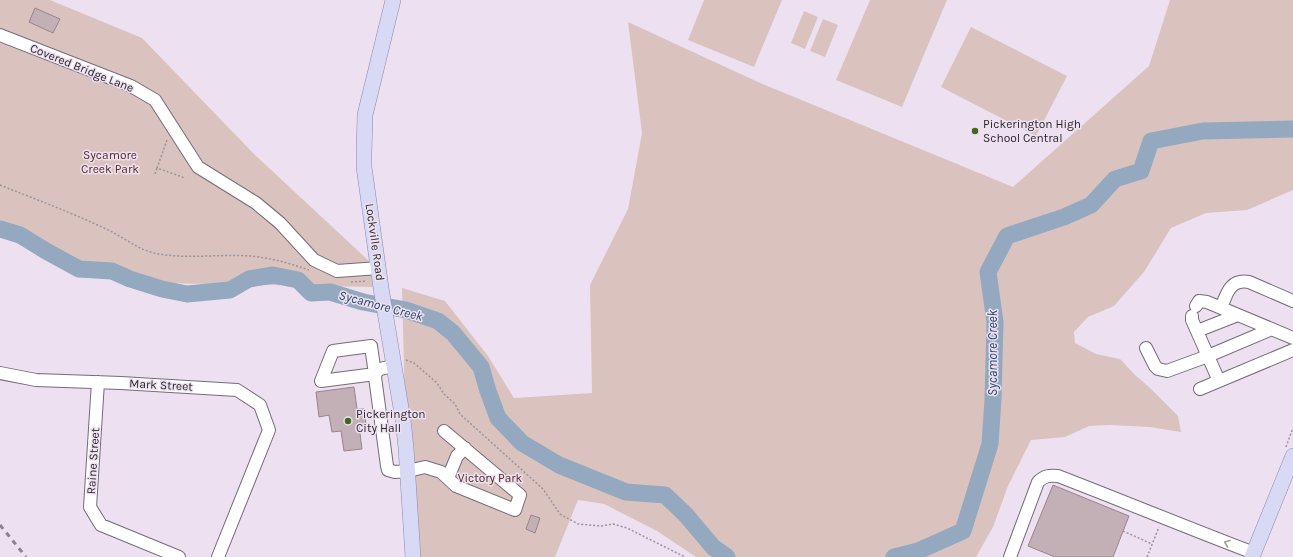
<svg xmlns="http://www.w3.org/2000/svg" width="1293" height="557" font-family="Karla,sans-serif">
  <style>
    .green { fill: #dac3bf }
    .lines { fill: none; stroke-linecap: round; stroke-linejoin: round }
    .river { stroke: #94a9c0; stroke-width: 17 }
    .building { fill: #c3b0b7; stroke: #98858c }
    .minor-casing { stroke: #766b79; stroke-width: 14 }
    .major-casing { stroke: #8a89aa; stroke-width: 16 }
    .path { stroke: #9a929d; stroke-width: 1.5; stroke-dasharray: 2 2; stroke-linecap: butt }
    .minor { stroke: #fff; stroke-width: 12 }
    .major { stroke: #d8d9f5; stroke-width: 15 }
    .rail { stroke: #8b838e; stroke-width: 3; stroke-dasharray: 5 5; stroke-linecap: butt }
    .oneway { stroke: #9f9da0 }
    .poi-dot { fill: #44661d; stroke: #ede1f1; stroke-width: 1.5 }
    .labels { text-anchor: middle; stroke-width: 3; stroke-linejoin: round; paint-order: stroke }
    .street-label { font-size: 12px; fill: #2a262b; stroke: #ede1f1 }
    .poi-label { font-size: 12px; fill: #2a262b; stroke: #ede1f1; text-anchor: start }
    .park-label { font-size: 12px; fill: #572823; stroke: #ede1f1 }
    .water-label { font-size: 13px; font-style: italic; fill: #244668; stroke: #ede1f1 }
  </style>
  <rect width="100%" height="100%" fill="#ede1f1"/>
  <!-- green -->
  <path class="green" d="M0,0H50L142,38L254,154L369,261L373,287L157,283L73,269L12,229L0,226Z
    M704,0H782L754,67L688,40Z
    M870,0H947L902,107L836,80Z
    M1170,0H1293V190L1247,210L1206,213L1171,228L1144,272L1114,306L1088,317L1074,332L1075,343L1096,354L1120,359L1135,375L1150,388L1178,416L1181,432L1150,427L1110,425L1089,426L1065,437L1031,440L1008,486L993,527L976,557H696L657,531L604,504L578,500L555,557H413L406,448L402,288L445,301L488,356L514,398L592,393L590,285L628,209L642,133L628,22L758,82L1013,187L1149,66Z
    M804,11L818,17L805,49L791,43Z
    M823,19L838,25L825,57L810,51Z
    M971,27L1067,76L1036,136L941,87Z"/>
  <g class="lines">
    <!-- river -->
    <path class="river" d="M0,229L20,235L46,251L79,269L112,271L130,279L162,289L187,294L230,290L249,279L273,275L298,280L311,293L330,292L363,302L406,310L438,321L453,333L481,367L488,391L498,418L522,443L559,465L626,492L665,495L686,515L713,547L727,557
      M894,557L918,551L963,531L990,444L993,399L995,322L988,272L1007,236L1064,217L1091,205L1115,179L1141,171L1151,141L1203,131L1293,129"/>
  </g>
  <!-- building -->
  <path class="building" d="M35,8L60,19L53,33L29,22Z
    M354,387L357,409H364L366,425L359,426L362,449L344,451L341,431L332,432L329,415L319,417L316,392Z
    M1053,485L1129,516L1113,557H1055L1028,546Z
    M531,515L540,518L535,533L526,529Z"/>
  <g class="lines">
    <defs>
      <path id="minor" d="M0,35L131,86L155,100L198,167L256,203L280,223L314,260L337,271L379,268
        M1196,306L1199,301L1207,302L1293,338
        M1221,308C1227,293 1230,279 1249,282L1293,301
        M1192,316V320L1219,381L1293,350
        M1197,331L1238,315
        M371,346L375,374L321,381L333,351Z
        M1146,348L1155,366L1158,369L1167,371L1208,356L1272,329
        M395,366C386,368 376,367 375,377L387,466L388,470L395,472L408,471L425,467L441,472L456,486L515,510L520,495L444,431
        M0,373L36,380L121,383L237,390L260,405L269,430L218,557
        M98,382L90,507L101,525L179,557
        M1200,389L1219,381
        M448,478L457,456L465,448
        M1010,557L1038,482C1044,476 1049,475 1058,476C1123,501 1188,528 1254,553"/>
      <path id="major" d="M393,0L365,115L364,153V167L381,288L403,420L406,448L413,557
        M1252,557L1293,456"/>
    </defs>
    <!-- minor casing -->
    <use href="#minor" class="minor-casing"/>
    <!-- major casing -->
    <use href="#major" class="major-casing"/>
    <!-- path -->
    <path class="path" d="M167,140L157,168L185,178
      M155,174L157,168
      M0,185C35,199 70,212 104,228C123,236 138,251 159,254C189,259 219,254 250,256C271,258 289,263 309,270
      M351,282L367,281
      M406,360L414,363L437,383L444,394L455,404L460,414L543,489L560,514L578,524L601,526L613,524L627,528L685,557
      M1286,447L1293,428
      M1123,531L1152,544
      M1147,557L1159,527"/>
    <!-- minor -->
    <use href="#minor" class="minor"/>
    <!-- major -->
    <use href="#major" class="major"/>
    <!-- rail -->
    <path class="rail" d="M0,525L26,557"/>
  </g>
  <!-- one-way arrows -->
  <defs><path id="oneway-chevron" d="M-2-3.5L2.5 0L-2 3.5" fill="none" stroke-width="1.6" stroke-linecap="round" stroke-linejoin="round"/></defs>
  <use class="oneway" href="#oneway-chevron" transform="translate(1227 543) rotate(-159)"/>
  <!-- markers -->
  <g class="poi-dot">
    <circle cx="975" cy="131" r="4"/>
    <circle cx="348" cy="421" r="4"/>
  </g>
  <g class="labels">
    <!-- street labels -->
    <g class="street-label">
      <text transform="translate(82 68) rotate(22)" y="4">Covered Bridge Lane</text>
      <text transform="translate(375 242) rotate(82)" y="4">Lockville Road</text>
      <text transform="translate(161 385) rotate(3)" y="4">Mark Street</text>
      <text transform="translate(93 461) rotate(-86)" y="4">Raine Street</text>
    </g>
    <!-- poi labels -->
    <g class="poi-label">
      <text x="983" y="128">Pickerington High<tspan x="983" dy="14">School Central</tspan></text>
      <text x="356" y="418">Pickerington<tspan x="356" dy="14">City Hall</tspan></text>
    </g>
    <!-- park labels -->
    <g class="park-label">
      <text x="110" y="159">Sycamore<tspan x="110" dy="14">Creek Park</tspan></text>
      <text x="490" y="482">Victory Park</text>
    </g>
    <!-- water labels -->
    <g class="water-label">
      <text transform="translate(381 305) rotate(15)" y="5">Sycamore Creek</text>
      <text transform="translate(992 353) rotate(-90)" y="5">Sycamore Creek</text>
    </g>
  </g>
</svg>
